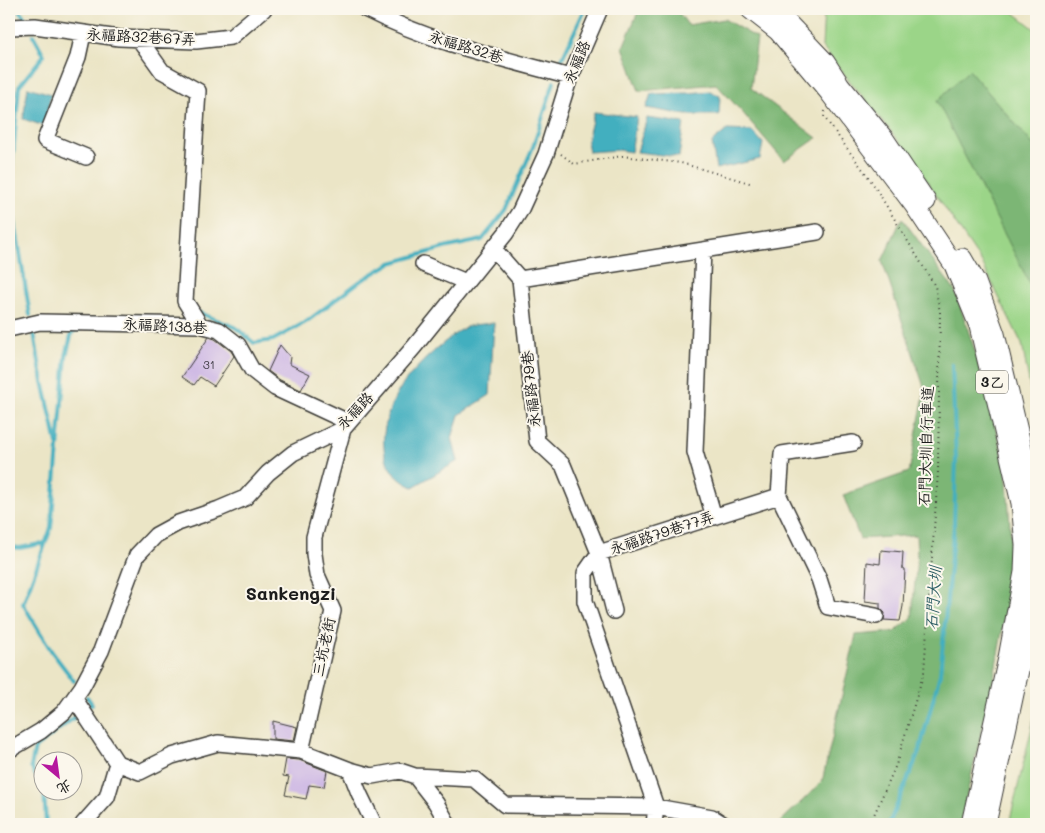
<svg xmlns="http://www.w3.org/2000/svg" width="1045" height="833" font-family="Mali,'LXGW WenKai TC',sans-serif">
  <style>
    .green { fill: #9bd588; stroke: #5c7852 }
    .forest { fill: #7cb674; stroke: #4c6948 }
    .water { fill: #42afbf; stroke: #2f666e }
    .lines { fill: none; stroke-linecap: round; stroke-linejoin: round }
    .stream { stroke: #42afbf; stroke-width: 4 }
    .building { fill: #cdb7e4 }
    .minor-casing { stroke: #3b3a36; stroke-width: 18 }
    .major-casing { stroke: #3b3a36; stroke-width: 21 }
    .path { stroke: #3b3a36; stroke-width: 2; stroke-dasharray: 1 4; stroke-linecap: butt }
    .minor { stroke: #fff; stroke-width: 15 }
    .major { stroke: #fff; stroke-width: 19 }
    .labels { text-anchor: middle; stroke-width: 4; stroke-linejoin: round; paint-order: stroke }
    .number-label { font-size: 12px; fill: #48434e }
    .shield { fill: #fbf7ec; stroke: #5f5e5a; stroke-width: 1 }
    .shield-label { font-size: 14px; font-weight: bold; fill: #1c1c1c }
    .street-label { font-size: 15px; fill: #1c1c1c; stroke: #fbf7ec }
    .water-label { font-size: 16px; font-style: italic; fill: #2d5e65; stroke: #fbf7ec }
    .quarter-label { font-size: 18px; font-weight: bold; fill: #1c1c1c; stroke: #fbf7ec }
  </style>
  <rect width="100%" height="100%" fill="#fbf7ec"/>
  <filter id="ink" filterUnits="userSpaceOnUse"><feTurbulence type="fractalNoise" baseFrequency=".02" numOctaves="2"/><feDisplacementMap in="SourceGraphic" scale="10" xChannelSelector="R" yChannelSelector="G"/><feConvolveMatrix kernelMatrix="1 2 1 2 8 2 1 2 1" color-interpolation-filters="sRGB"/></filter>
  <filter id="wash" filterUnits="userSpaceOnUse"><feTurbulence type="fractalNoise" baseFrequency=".0096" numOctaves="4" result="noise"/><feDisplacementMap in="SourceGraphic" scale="20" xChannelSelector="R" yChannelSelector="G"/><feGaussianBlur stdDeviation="1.12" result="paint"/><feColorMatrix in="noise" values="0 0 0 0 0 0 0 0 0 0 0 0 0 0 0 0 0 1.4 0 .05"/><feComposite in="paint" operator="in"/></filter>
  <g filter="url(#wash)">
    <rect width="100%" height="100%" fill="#ebe5c6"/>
    <!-- green -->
    <path class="green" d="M824,9H1009L1036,30V420L1022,344L982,263L907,151L822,47Z
      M1036,710V824H1009Z"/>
    <!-- forest -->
    <path class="forest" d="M646,9H676L688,25L724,19L757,38L751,88L817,138L784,161L743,113L716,84L639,91L623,47L638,12Z
      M969,70L1036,148V296L937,101Z
      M902,218L955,291L975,351L1006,466L1013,571L993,682L960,824H778L822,782L856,635L894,632L912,618L917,556L916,535L860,539L843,495L909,472L925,390L882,261Z"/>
    <!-- water -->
    <path class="water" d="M28,87L51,94L44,126L23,119Z
      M710,91L720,96L719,115H686L646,108L651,94L689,93Z
      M594,112L637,117L631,152L619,150L589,152L587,141Z
      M647,118L684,123L679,157L637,152Z
      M727,130L752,131L763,143L760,159L716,169L712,142Z
      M494,323L490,395L459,415L452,438L458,461L413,487C373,470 380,424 398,392C409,372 444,340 464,328C471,324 485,324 494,323Z"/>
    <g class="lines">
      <!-- stream -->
      <path class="stream" d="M19,9L24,17
        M559,65L585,9
        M200,313L235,327L254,343L273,340L306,322L359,282L391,263L444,248L482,240L506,210L533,147L554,82
        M30,315L10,191L19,86L44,55L33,35
        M34,333L40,368L57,444
        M9,547L20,548L45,543
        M74,681L52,652L23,604L51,528L66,356L72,332L80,329
        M87,697L92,704L90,705
        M42,787L31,767L35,748L75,717
        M44,790L46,824
        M889,824L919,752L940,674L954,525L956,459L952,364"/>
    </g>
    <g id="blocks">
      <!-- building -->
      <path class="building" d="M209,337L215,339L231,351L234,356L214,386L200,377L194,385L182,377Z
        M280,345L290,357L289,364L310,374L301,390L280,380L268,371Z
        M881,550L903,552L902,568L905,569L903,606L900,621L884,620L885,613L880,608V603L865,601L867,562L880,564Z
        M273,721L297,727L294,741L273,739Z
        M286,759L299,760L327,771L324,787L309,785L306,799L285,795L289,777L283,776Z"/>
    </g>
  </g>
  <g filter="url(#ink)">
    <use href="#blocks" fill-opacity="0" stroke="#3b3a36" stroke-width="1"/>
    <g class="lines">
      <defs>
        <path id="minor" d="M365,9C430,42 501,58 570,77
          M9,27L35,26L119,38L196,41L231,37L264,9
          M83,34L78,57L45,140L86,157
          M139,39L162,71L198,91L185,301L200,325
          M493,248L520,279L537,441L563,465L599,553L614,611
          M703,250L695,452L714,517
          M423,264L466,282
          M520,279L817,232
          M9,329L40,322L200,325L219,330L238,345L252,370L275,388L348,422
          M779,496L782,454L853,443
          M74,698L117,763L140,772L172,756L218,743L301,751L350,770L372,776L400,771L415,776L474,779L505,805L656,807L712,817L723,824
          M9,750L41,731L64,712L82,687L101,651L137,555L156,535L178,523L219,509L245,498L268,473L293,453L343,429L414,347L506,233L520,211L546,154L568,83L600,9
          M301,751L333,611L317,575L314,554V537L343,429
          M350,770L359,793L374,824
          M415,776L436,803L448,824
          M83,824L107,797L117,763
          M654,824L656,807L585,601V573L599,553L779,496L819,579L828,607L876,616"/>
        <path id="major" d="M750,9L778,31L829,92L914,205L954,265L979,326L1021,503L1025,545L1024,572L1008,658L971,824
          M772,9L782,17L825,62L840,85L885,140L926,201
          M962,258L976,282L995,334L1036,507
          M986,824L1033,605L1036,575"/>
      </defs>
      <!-- minor casing -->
      <use href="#minor" class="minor-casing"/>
      <!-- major casing -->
      <use href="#major" class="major-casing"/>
      <!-- path -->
      <path class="path" d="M825,111L824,117L872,182L935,286L940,312L938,472L924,672L896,765L870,824
        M561,154L574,164L622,156L681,163L753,184"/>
      <!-- minor -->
      <use href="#minor" class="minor"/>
      <!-- major -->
      <use href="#major" class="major"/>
    </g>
  </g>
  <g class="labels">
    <!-- number labels -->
    <g class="number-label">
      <text x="209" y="369">31</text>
    </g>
    <!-- shield labels -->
    <rect class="shield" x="976" y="370.5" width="32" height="23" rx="4"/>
    <g class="shield-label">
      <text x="992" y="387">3乙</text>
    </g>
    <!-- street labels -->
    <g class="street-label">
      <text transform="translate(141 37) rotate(3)" y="5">永福路32巷67弄</text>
      <text transform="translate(466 47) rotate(17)" y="5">永福路32巷</text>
      <text transform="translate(577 62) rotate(-67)" y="5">永福路</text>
      <text transform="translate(165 326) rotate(3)" y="5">永福路138巷</text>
      <text transform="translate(531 389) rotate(-96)" y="5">永福路79巷</text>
      <text transform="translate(355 411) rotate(-46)" y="5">永福路</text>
      <text transform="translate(926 446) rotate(-88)" y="5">石門大圳自行車道</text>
      <text transform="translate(662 533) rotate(-18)" y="5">永福路79巷77弄</text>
      <text transform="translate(324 647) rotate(-78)" y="5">三坑老街</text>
    </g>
    <!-- water labels -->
    <g class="water-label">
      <text transform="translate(933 598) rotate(-86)" y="6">石門大圳</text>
    </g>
    <!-- quarter labels -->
    <g class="quarter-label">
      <text x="291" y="600">Sankengzi</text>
    </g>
  </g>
  <!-- margin -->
  <rect width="1045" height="833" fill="none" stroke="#fbf7ec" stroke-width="30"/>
  <!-- north arrow -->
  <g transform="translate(58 776) rotate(151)"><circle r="24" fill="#fbf7ec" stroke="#a29f99"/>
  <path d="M0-4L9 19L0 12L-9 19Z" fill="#b5179e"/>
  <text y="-8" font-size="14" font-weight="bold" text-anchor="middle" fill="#1c1c1c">北</text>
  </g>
</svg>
